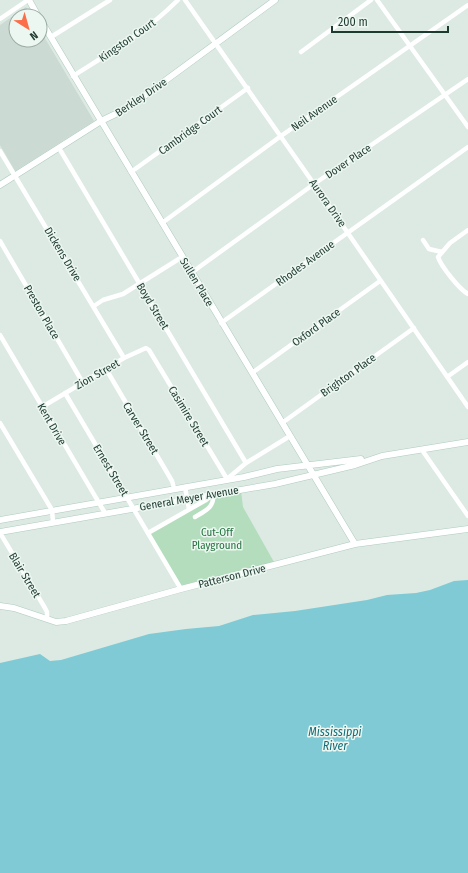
<svg xmlns="http://www.w3.org/2000/svg" width="468" height="873" font-family="'Fira Sans Condensed',sans-serif">
  <style>
    .built { fill: #cbdad2 }
    .green { fill: #b3ddbd }
    .water { fill: #7fcad4 }
    .lines { fill: none; stroke-linecap: round; stroke-linejoin: round }
    .secondary-casing { stroke: #afcbbf; stroke-width: 7 }
    .street { stroke: #fff; stroke-width: 4.5 }
    .secondary { stroke: #fff; stroke-width: 6 }
    .labels { text-anchor: middle; stroke-width: 3; stroke-linejoin: round; paint-order: stroke }
    .street-label { font-size: 11px; fill: #1d3a31; stroke: #edf7f1 }
    .park-label { font-size: 11px; fill: #257340; stroke: #edf7f1 }
    .water-label { font-size: 12px; font-style: italic; fill: #146c79; stroke: #edf7f1 }
  </style>
  <rect width="100%" height="100%" fill="#dceae3"/>
  <!-- built -->
  <path class="built" d="M26,7L32,16H16V40H40V30L94,121L15,171L0,145V25Z"/>
  <!-- green -->
  <path class="green" d="M241,491L243,507L274,562L181,587L150,534L211,498Z"/>
  <!-- water -->
  <path class="water" d="M468,580V873H0V663L40,654L50,661L61,660L149,634L186,629L219,626L253,615L295,611L367,600L387,595L416,593L430,590L454,581Z"/>
  <g class="lines">
    <defs>
      <path id="secondary" d="M29,0L38,16
        M40,19L355,544
        M0,185L101,121L128,108L275,0
        M0,520L244,477L277,469L361,459
        M0,532L275,484L355,465L382,456L468,442
        M0,606L14,608L56,622L66,621L181,589L355,544L468,529"/>
    </defs>
    <!-- secondary casing -->
    <use href="#secondary" class="secondary-casing"/>
    <!-- street -->
    <path class="street" d="M185,0L314,184L468,407
      M377,0L468,127
      M0,19L28,0
      M51,37L110,0
      M301,52L371,0
      M73,76C111,52 146,32 178,0
      M59,148L246,463
      M0,151L124,358
      M131,172L248,88
      M162,223L281,136L468,5
      M468,230L450,243L438,257C441,266 459,289 468,294
      M423,240L429,249L442,252
      M0,241L83,383
      M191,273L314,184L468,79
      M94,306L103,300L123,294L182,257
      M221,323L468,147
      M0,335L105,513
      M106,369L172,481L174,488
      M252,373L380,281
      M447,377L468,362
      M65,393L181,589
      M42,407L124,358L146,348L149,350L227,479L246,463L290,436
      M0,423L52,510L53,522
      M282,423L414,328
      M422,450L468,516
      M185,487L189,509
      M195,517C205,511 215,507 213,494
      M0,533L45,608L47,612V617
      M148,533L206,500L212,495"/>
    <!-- secondary -->
    <use href="#secondary" class="secondary"/>
  </g>
  <g class="labels">
    <!-- street labels -->
    <g class="street-label">
      <text transform="translate(127 40) rotate(-35)" y="4">Kingston Court</text>
      <text transform="translate(141 97) rotate(-34)" y="4">Berkley Drive</text>
      <text transform="translate(314 113) rotate(-35)" y="4">Neil Avenue</text>
      <text transform="translate(190 130) rotate(-36)" y="4">Cambridge Court</text>
      <text transform="translate(348 161) rotate(-34)" y="4">Dover Place</text>
      <text transform="translate(328 203) rotate(55)" y="4">Aurora Drive</text>
      <text transform="translate(63 254) rotate(59)" y="4">Dickens Drive</text>
      <text transform="translate(305 263) rotate(-36)" y="4">Rhodes Avenue</text>
      <text transform="translate(197 282) rotate(59)" y="4">Sullen Place</text>
      <text transform="translate(153 306) rotate(59)" y="4">Boyd Street</text>
      <text transform="translate(42 312) rotate(60)" y="4">Preston Place</text>
      <text transform="translate(316 327) rotate(-36)" y="4">Oxford Place</text>
      <text transform="translate(97 374) rotate(-30)" y="4">Zion Street</text>
      <text transform="translate(348 375) rotate(-36)" y="4">Brighton Place</text>
      <text transform="translate(189 416) rotate(59)" y="4">Casimire Street</text>
      <text transform="translate(52 424) rotate(60)" y="4">Kent Drive</text>
      <text transform="translate(141 428) rotate(59)" y="4">Carver Street</text>
      <text transform="translate(111 470) rotate(59)" y="4">Ernest Street</text>
      <text transform="translate(189 498) rotate(-10)" y="4">General Meyer Avenue</text>
      <text transform="translate(25 575) rotate(59)" y="4">Blair Street</text>
      <text transform="translate(232 576) rotate(-14)" y="4">Patterson Drive</text>
    </g>
    <!-- park labels -->
    <g class="park-label">
      <text x="217" y="536">Cut-Off<tspan x="217" dy="13">Playground</tspan></text>
    </g>
    <!-- water labels -->
    <g class="water-label">
      <text x="335" y="736">Mississippi<tspan x="335" dy="14">River</tspan></text>
    </g>
  </g>
  <!-- north arrow -->
  <g transform="translate(28 28) rotate(143)"><circle r="19" fill="#edf7f1" stroke="#9aaba4"/>
  <path d="M0-3L7 15L0 10L-7 15Z" fill="#fc6e48"/>
  <text y="-6" font-size="11" font-weight="bold" text-anchor="middle" fill="#1d3a31">N</text>
  </g>
  <!-- scale -->
  <path d="M332 26v6h116v-6" fill="none" stroke="#1d3a31" stroke-width="2"/>
  <text x="338" y="26" font-size="12" fill="#1d3a31" stroke="#edf7f1" stroke-width="3" paint-order="stroke">200 m</text>
</svg>
